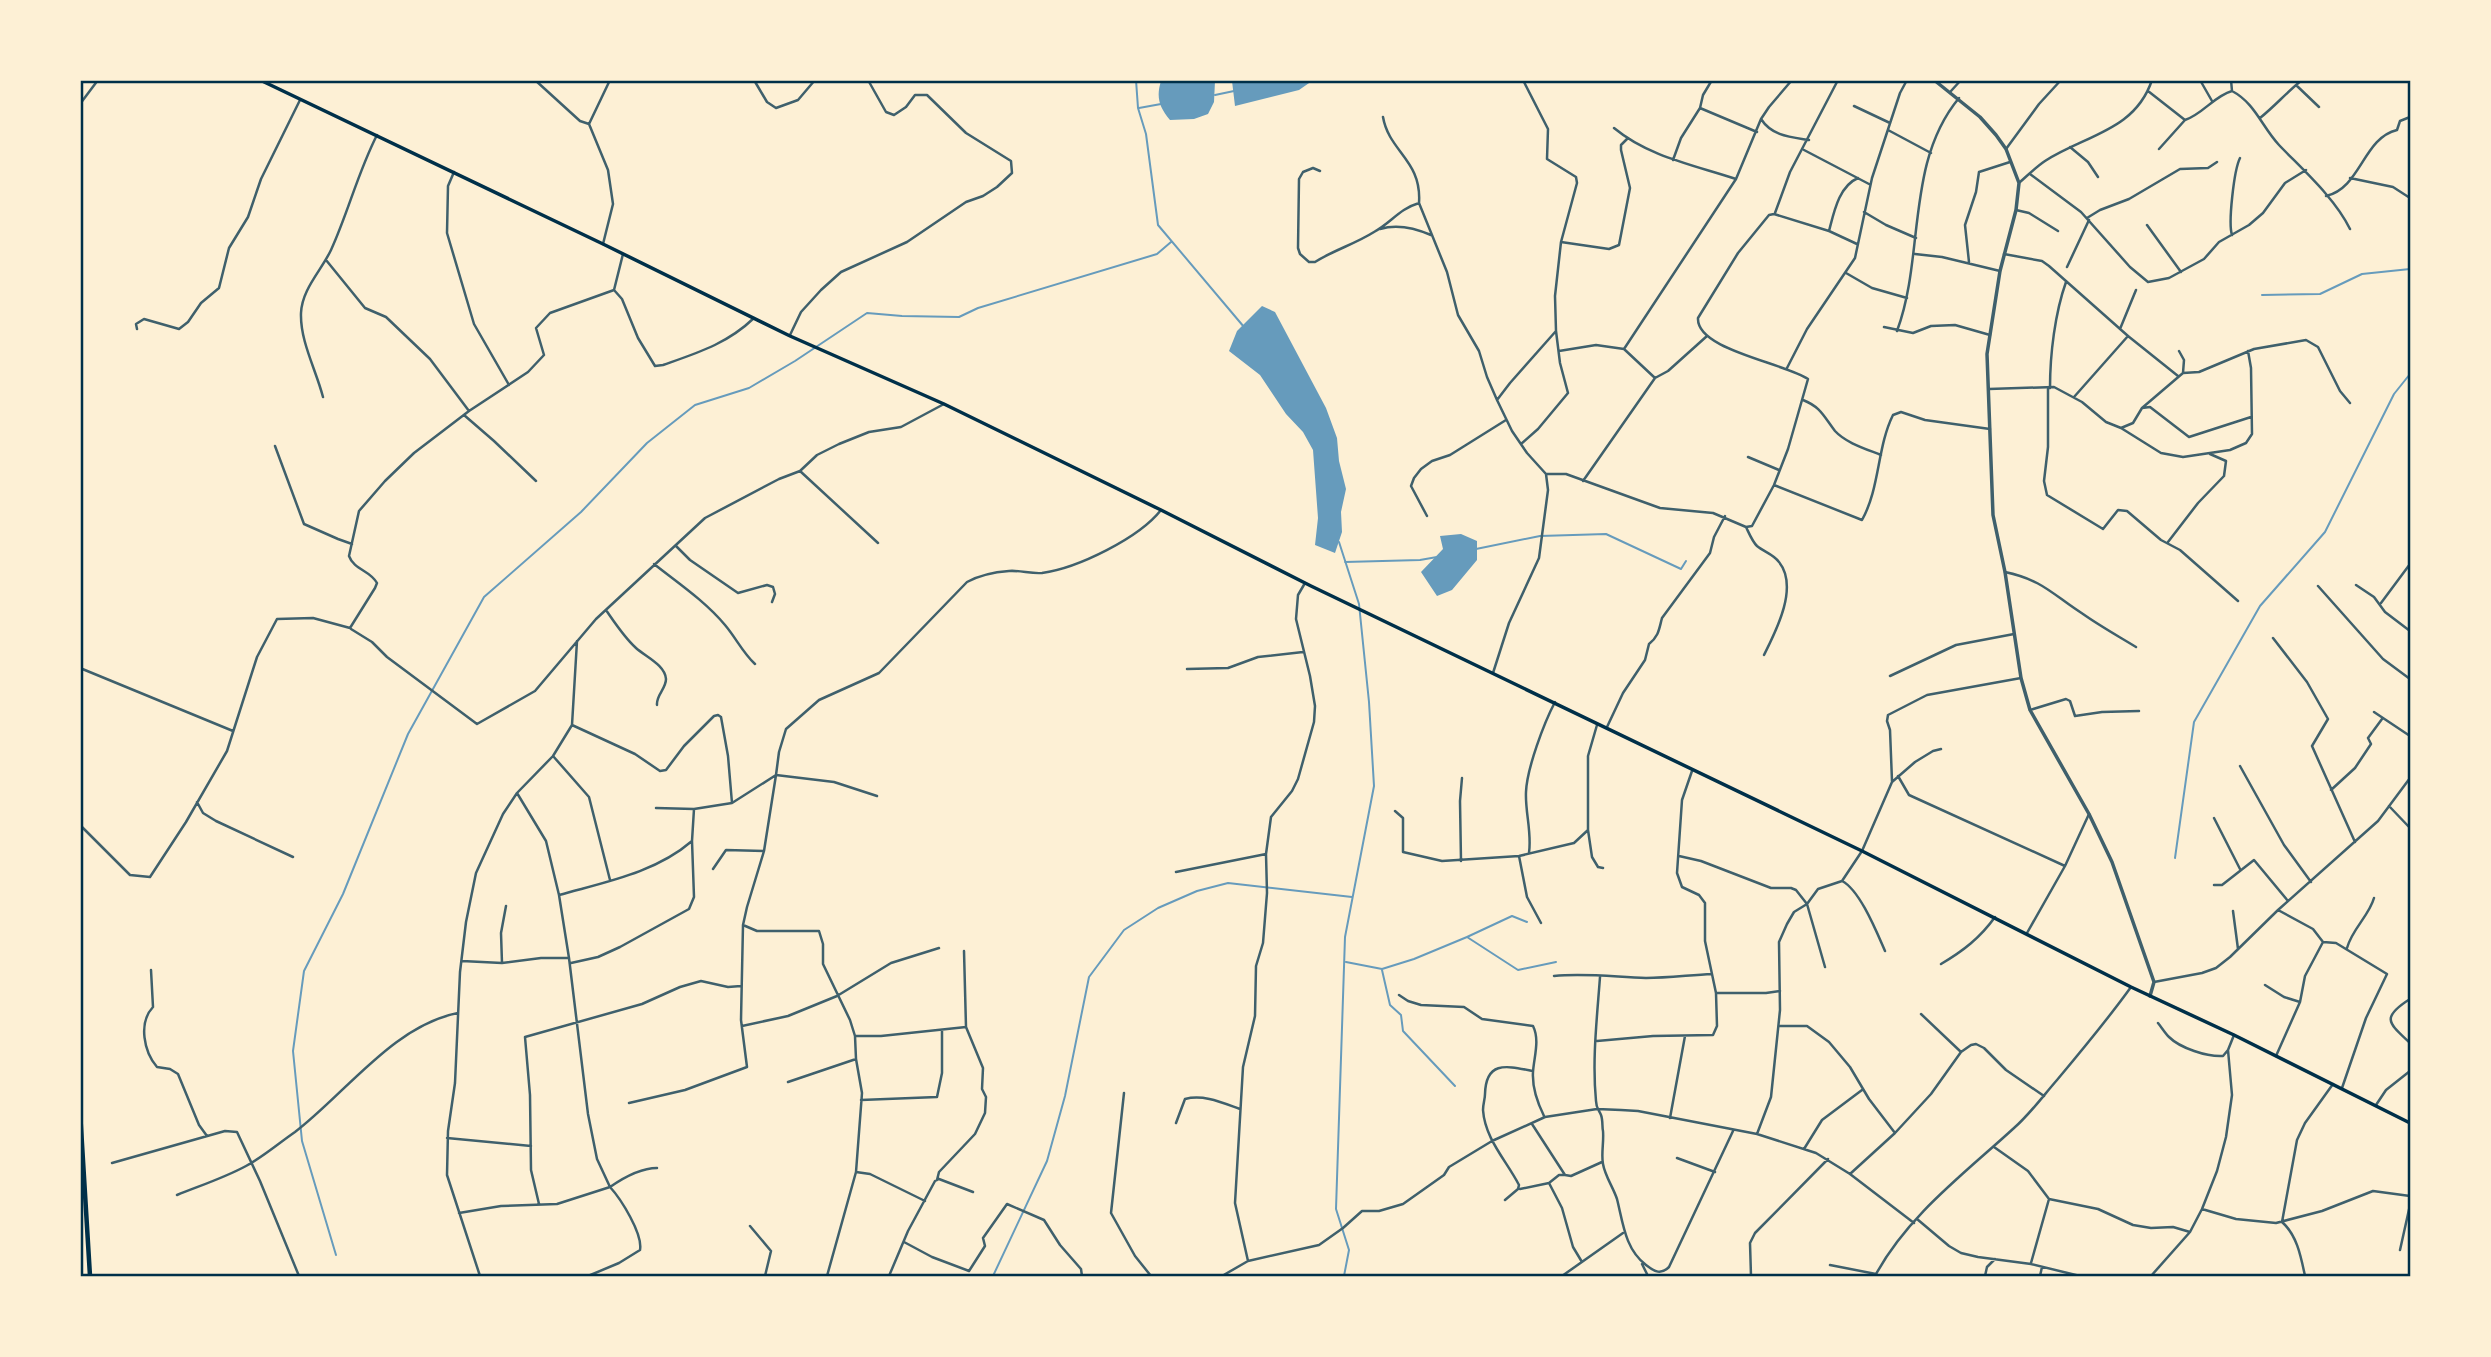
<svg xmlns="http://www.w3.org/2000/svg" width="2491" height="1357" font-family="Montserrat,sans-serif">
  <style>
    .water { fill: #669bbc }
    .lines { fill: none; stroke-linecap: round; stroke-linejoin: round }
    .stream { stroke: #669bbc; stroke-width: 2 }
    .minor { stroke: #3f606c; stroke-width: 2.5 }
    .tertiary { stroke: #3f606c; stroke-width: 3.5 }
    .secondary { stroke: #003049; stroke-width: 3.5 }
    .trunk { stroke: #003049; stroke-width: 4.5 }
    .neatline { fill: none; stroke: #003049; stroke-width: 2.5 }
  </style>
  <rect width="100%" height="100%" fill="#fdf0d5"/>
  <!-- water -->
  <path class="water" d="M1161,81H1215L1214,102L1208,114L1194,119L1170,120C1159,107 1156,97 1161,81Z
    M1232,81V80L1312,81L1299,90L1235,106Z
    M1262,306L1275,312L1326,408L1337,438L1339,461L1346,489L1341,512L1342,532L1335,553L1315,545L1318,518L1313,450L1303,432L1286,414L1260,375L1229,351L1237,331Z
    M1461,534L1477,541V560L1452,590L1437,596L1421,572L1443,549L1440,536Z"/>
  <g class="lines">
    <!-- stream -->
    <path class="stream" d="M1136,80L1138,108L1146,134L1158,225L1244,327
      M1215,95L1234,91
      M1139,108L1161,104
      M2262,295L2320,294L2362,274L2410,269
      M1339,542L1359,604L1369,702L1374,786L1345,937L1336,1209L1349,1250L1344,1276
      M1476,549L1540,536L1606,534L1681,569L1686,561
      M1345,562L1420,560L1437,557
      M2175,858L2194,722L2260,606L2325,532L2394,394L2410,374
      M1467,937L1512,916L1527,922
      M1346,962L1382,969L1414,959L1467,937L1518,970L1556,962
      M1382,970L1390,1005L1401,1015L1403,1031L1455,1086
      M336,1255L302,1141L293,1051L304,971L343,894L408,734L484,597L581,512L647,443L695,405L749,388L795,361L867,313L902,316L959,317L978,308L1157,254L1171,242
      M993,1276L1047,1161L1065,1096L1089,977L1124,930L1158,908L1197,891L1228,883L1352,897"/>
    <!-- minor -->
    <path class="minor" d="M535,80L580,121L589,124
      M754,80L767,102L776,108L798,100L815,80
      M2200,80L2212,101
      M2231,80L2232,91C2255,103 2262,127 2279,145C2302,169 2335,198 2350,229
      M2296,85L2319,107
      M1951,91L1961,80
      M2148,91L2185,120C2203,114 2214,96 2232,91
      M80,104L98,80
      M1854,106L1890,123
      M1700,108L1757,132
      M1383,117C1389,152 1422,160 1419,203L1447,272L1458,315L1479,351L1487,377L1497,400
      M2260,118C2275,106 2287,92 2302,80
      M1761,119C1772,136 1790,137 1809,140
      M1614,128C1649,157 1694,165 1736,179
      M1888,130L1931,153
      M2070,147L2088,162L2098,177
      M2006,149L2039,104L2061,80
      M2159,149L2185,120
      M1804,150L1869,184
      M1673,160L1681,138L1700,108L1703,95L1712,80
      M1320,171L1313,168L1303,172L1299,179L1298,248L1300,254L1309,262H1315C1334,250 1355,244 1374,232C1391,223 1399,209 1419,203
      M454,172L448,186L447,233L474,324L509,385
      M2030,174L2081,212L2130,267L2148,282L2169,278L2204,259L2219,242L2249,225L2263,213L2285,183L2306,170
      M2350,178L2393,187L2410,198
      M2020,182C2028,175 2036,167 2045,161C2085,135 2135,131 2152,80
      M2326,196C2361,188 2363,138 2397,130L2400,121L2410,117
      M2016,210L2029,213L2058,231
      M1864,212L1886,225L1916,238
      M1775,213L1790,172L1838,80
      M2087,218L2100,210L2129,199L2180,169L2208,168L2217,162
      M2147,225L2181,272
      M1380,229C1396,224 1415,228 1431,235
      M1829,231C1834,212 1839,186 1858,178
      M2232,235C2228,223 2234,170 2240,158
      M1561,242L1609,249L1619,245L1630,188L1621,150V145L1627,139
      M603,244L613,204L608,170L589,124L610,80
      M1915,254L1942,257L2000,271
      M2004,254L2042,261L2049,266L2128,336L2178,376
      M326,260L365,308L386,317L430,359L469,411
      M1969,262L1965,225L1976,192L1979,172L2010,162
      M2067,267L2089,220
      M1846,273L1872,288L1907,298
      M614,290L622,299L638,338L655,366L663,365C697,353 727,344 754,318
      M1884,327L1913,333L1931,326L1955,325L1990,335
      M137,329L136,324L144,319L179,329L188,322L201,303L219,288L229,248L248,217L261,179L300,100
      M2120,329L2136,290
      M1897,331C1925,256 1905,163 1959,98
      M790,335L801,312L821,290L841,272L907,242L966,202L983,196L997,187L1012,173L1011,161L966,133L927,95H915L906,107L894,115L886,112L868,80
      M1624,349L1736,179L1761,119L1769,107L1792,80
      M1559,351L1596,345L1624,349L1655,378
      M1787,368L1807,329L1855,258L1872,178L1900,93L1907,80
      M2183,373L2199,372L2254,349L2306,340L2318,347L2340,391L2350,403
      M2050,388C2050,354 2055,313 2066,282
      M1989,389L2054,387L2082,402L2106,422L2121,428L2133,423L2142,408L2183,373L2184,360L2179,351
      M2048,389V447L2044,481L2047,495L2103,529L2118,510L2127,511L2161,540L2180,550L2238,601
      M323,397C316,370 300,341 301,313C302,289 321,271 331,250C348,213 358,172 377,135
      M2074,397L2128,336
      M1803,400C1821,407 1824,417 1835,431C1846,443 1866,449 1881,455
      M2142,408L2150,407L2189,437L2251,417
      M464,415L494,441L536,481
      M2121,428L2161,453L2183,457L2230,450L2246,443L2252,434L2251,368L2248,351
      M1521,444L1538,429L1568,393L1560,363L1556,331
      M275,446L304,524L338,539L352,544
      M1748,457L1779,470
      M800,471L878,543
      M1546,474H1566L1660,508L1713,513L1746,527L1752,526L1774,485L1788,449L1808,379C1785,363 1696,350 1698,318L1738,253L1769,215L1774,214L1829,231L1857,244
      M1583,481L1655,378L1668,371L1707,336
      M1774,485L1862,520C1880,488 1877,447 1893,415L1901,412L1925,420L1990,429
      M1427,516L1411,486L1414,478L1421,469L1432,461L1450,455L1506,420
      M1746,527C1749,533 1752,541 1757,546C1764,552 1773,554 1779,562C1799,587 1776,631 1764,655
      M2168,542L2198,503L2224,476L2226,461L2210,454
      M676,546L690,560L738,593L767,585L773,587L775,594L772,602
      M654,564C678,583 705,601 725,625C736,638 743,653 755,664
      M2005,572C2043,580 2053,595 2083,614C2100,626 2118,636 2136,647
      M2356,585L2374,597L2385,612L2410,631
      M2318,586L2383,659L2410,679
      M2381,603L2410,564
      M606,610C615,623 624,637 636,648C646,657 665,665 666,679C666,689 656,695 657,705
      M351,629L372,642L387,657L477,724L535,691L596,619L705,518L779,479L800,471L817,455L839,444L869,432L901,427L944,404
      M2273,638L2307,682L2328,719L2312,746L2355,842
      M80,668L233,731
      M1187,669L1228,668L1258,657L1303,652
      M1493,673L1509,623L1539,558L1548,490L1546,474L1527,453L1512,431L1497,400L1510,383L1556,331L1555,296L1561,242L1577,183L1576,177L1547,159L1548,129L1523,80
      M1890,676L1956,645L2014,634
      M2030,710L2066,699L2070,701L2075,716L2102,712L2139,711
      M2374,712L2410,736
      M572,725L635,754L660,771L666,770L684,746L714,716L718,715L721,717L728,756L732,803
      M1597,725L1588,756V830L1592,857L1598,867L1603,868
      M1607,727L1623,693L1645,660L1649,644C1659,636 1659,629 1662,618L1710,553L1714,537L1725,516
      M553,756L589,797L610,880
      M2240,766L2284,845L2311,882
      M1692,771L1682,800L1677,873L1682,887L1699,895L1705,903V941L1716,993H1766L1780,991
      M1898,776L1909,795L2065,866
      M1892,781L1890,730L1887,721L1888,715L1927,695L2021,678
      M2331,790L2355,768L2371,744L2368,738L2382,719
      M877,796L834,782L776,775L779,752L786,729L819,700L879,673L967,582C980,575 995,572 1009,571C1020,570 1031,574 1042,573C1078,568 1139,538 1161,510
      M197,802L203,813L216,821L293,857
      M2389,806L2410,828
      M656,808L694,809
      M1395,811L1403,818V852L1442,861L1519,856L1574,843L1588,830
      M2214,818L2240,869
      M80,825L130,875L150,877L186,822L227,751L257,657L277,619L313,618L350,628L375,588L377,583C370,570 354,570 349,556L359,511L385,481L414,453L469,411L528,372L544,355L536,328L550,313L614,290L623,254
      M1529,853C1532,832 1525,812 1526,792C1527,768 1544,723 1555,702
      M1519,856L1527,897L1541,923
      M1679,856L1701,861L1771,888H1791L1796,890L1807,904L1825,967
      M1461,861L1460,801L1462,778
      M713,869L726,850L764,851
      M1176,872L1266,854
      M1842,881C1860,890 1877,933 1885,951
      M2214,885H2222L2254,860L2288,901
      M559,895C605,882 655,873 692,841L694,809L732,803L776,775
      M2278,910L2313,929L2323,942L2336,943L2387,974L2366,1018L2342,1088
      M2233,911L2238,949
      M743,925L757,931H819L823,944V964L850,1020L855,1036L856,1059L862,1093L856,1172L827,1276
      M2027,933L2065,866L2089,814
      M2347,948C2352,929 2369,916 2374,898
      M462,961L502,963L541,958H569
      M502,963L501,933L506,906
      M571,963L598,957L620,947L689,909L694,897L692,841
      M1941,964C1963,951 1980,938 1995,917
      M151,970L153,1007C138,1023 144,1052 157,1067L170,1069L178,1074L199,1125L207,1136
      M1554,976C1585,973 1615,977 1646,978C1668,978 1690,975 1712,974
      M1600,977C1597,1018 1592,1060 1596,1101C1596,1108 1599,1110 1601,1115C1603,1120 1602,1127 1603,1131C1604,1142 1601,1154 1603,1164C1605,1176 1613,1187 1617,1199C1623,1223 1625,1249 1646,1265C1655,1272 1661,1275 1669,1267L1733,1131
      M2154,982L2202,973L2216,968L2230,957L2278,910L2378,821L2410,778
      M2265,985L2284,997L2300,1002
      M1399,995L1408,1001L1421,1005L1464,1007L1482,1019L1533,1026C1540,1040 1534,1057 1533,1072C1532,1088 1537,1102 1544,1116
      M2410,999C2380,1018 2389,1023 2410,1043
      M1921,1014L1961,1052
      M2158,1023C2162,1028 2165,1033 2169,1037C2180,1048 2207,1057 2223,1056L2228,1050
      M742,1026L788,1016L837,996L891,963L939,948
      M1779,1026H1807L1829,1042L1850,1067L1869,1099L1895,1133
      M855,1036H881L966,1027
      M1597,1041L1653,1036L1713,1035L1717,1026L1716,993
      M2276,1056L2300,1002L2305,976L2323,942
      M788,1082L856,1059
      M1124,1093L1111,1213L1135,1256L1151,1276
      M861,1100L937,1097L942,1073V1031
      M629,1103L685,1090L747,1067L741,1020L743,925L747,907L764,851L776,775
      M2376,1105L2386,1090L2410,1071
      M1670,1118L1685,1036
      M1176,1123L1185,1099C1204,1094 1223,1103 1240,1109
      M1532,1124L1565,1175L1571,1176L1602,1162
      M1757,1134L1771,1097L1780,1010L1779,942L1787,924L1794,912L1807,904L1818,889L1842,881L1862,851L1892,782L1915,762L1933,751L1941,749
      M447,1138L531,1146
      M1994,1147L2028,1171L2049,1199L2098,1209L2133,1225L2151,1228L2173,1227L2190,1232
      M1804,1149L1822,1120L1862,1090
      M1677,1158L1715,1172
      M112,1163L225,1131L237,1132L260,1181L299,1276
      M856,1172L870,1174L925,1201
      M1850,1174L1895,1133L1931,1094L1961,1052L1971,1045L1976,1044L1984,1048L2006,1070L2044,1096
      M937,1180L939,1172L975,1134L985,1113L986,1097L982,1089L983,1068L966,1027L964,951
      M1549,1183L1562,1208L1573,1247L1582,1262
      M1520,1189L1549,1183L1559,1175H1565
      M177,1195C199,1186 224,1178 246,1166C263,1157 279,1143 295,1132C345,1094 394,1025 458,1013
      M1505,1200L1518,1189L1519,1185C1506,1160 1485,1139 1483,1110C1483,1104 1485,1099 1485,1094C1486,1060 1507,1066 1533,1071
      M539,1204L531,1170L530,1095L525,1037L642,1004L680,987L701,981L728,987L741,986
      M2202,1209L2236,1219L2276,1223L2322,1211L2373,1191L2410,1196
      M459,1213L501,1206L557,1204L610,1187L597,1159L588,1114L569,958L559,895L546,841L517,793
      M1917,1219L1949,1246L1961,1253L1978,1257L2031,1264L2080,1276
      M2282,1222L2297,1140L2305,1123L2333,1084
      M2282,1222C2297,1235 2301,1257 2305,1276
      M750,1226L771,1251L765,1276
      M904,1242L932,1257L969,1271L985,1246L983,1238L1007,1204L1044,1220L1060,1245L1081,1269L1082,1276
      M2400,1250L2410,1205
      M1248,1261L1235,1203L1243,1067L1255,1016L1256,966L1263,943L1267,893L1266,854L1271,817L1292,791L1298,779L1314,722L1315,706L1310,676L1296,619L1298,595L1305,583
      M2031,1263L2049,1199
      M1642,1264L1648,1276
      M1830,1265L1876,1274
      M480,1276L447,1175L448,1131L455,1083L460,972L466,922L476,873L503,814L517,793L553,756L572,725L577,641
      M588,1276L619,1263L640,1250C643,1234 621,1199 610,1187C623,1178 640,1168 657,1168
      M889,1276L908,1231L935,1181L939,1179L973,1192
      M1222,1276L1248,1261L1319,1245L1343,1228L1362,1211H1379L1403,1204L1444,1175L1449,1167L1492,1141L1545,1117L1597,1109L1621,1110L1638,1111L1757,1134L1816,1153L1850,1174L1914,1223
      M1562,1276L1623,1233
      M1751,1276L1750,1243L1755,1233L1828,1159
      M1875,1276C1907,1216 1965,1173 2014,1128C2030,1114 2043,1096 2057,1080C2083,1049 2108,1019 2131,987
      M1985,1276L1987,1267L1995,1259
      M2040,1276L2042,1267
      M2151,1276L2190,1232L2202,1209L2217,1171L2226,1137L2232,1095L2228,1050L2234,1035"/>
    <!-- tertiary -->
    <path class="tertiary" d="M1934,80L1980,117L1996,135L2006,149L2019,183L2016,210L2000,271L1987,354L1993,515L2005,572L2021,678L2030,710L2089,814L2112,862L2154,982L2150,996"/>
    <!-- secondary -->
    <path class="secondary" d="M260,80L603,244L790,336L944,404L1161,510L1311,586L1862,851L2131,987L2234,1035L2410,1123"/>
    <!-- trunk -->
    <path class="trunk" d="M80,1111L90,1276"/>
  </g>
  <!-- border -->
  <rect width="2491" height="1357" fill="none" stroke="#fdf0d5" stroke-width="164"/>
  <rect x="82" y="82" width="2327" height="1193" class="neatline"/>
</svg>
